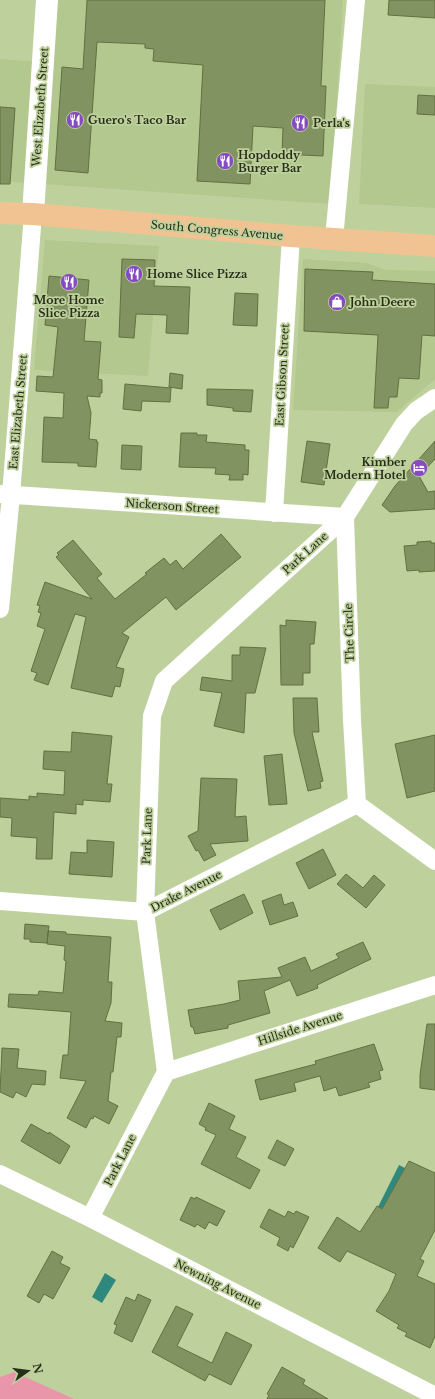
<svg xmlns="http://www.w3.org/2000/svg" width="435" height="1399" font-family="'Libre Baskerville',serif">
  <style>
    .built { fill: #b2c88e }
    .green { fill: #e996aa }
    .water { fill: #2e887d }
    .building { fill: #819361; stroke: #617141 }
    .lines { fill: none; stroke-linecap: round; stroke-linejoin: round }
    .minor { stroke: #fff; stroke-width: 18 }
    .tertiary { stroke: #fff; stroke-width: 22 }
    .primary { stroke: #f2c392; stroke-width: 22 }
    .labels { text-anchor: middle; stroke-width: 3.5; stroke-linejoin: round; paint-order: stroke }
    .street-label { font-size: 11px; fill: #272e1a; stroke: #bed19d }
    .poi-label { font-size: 11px; font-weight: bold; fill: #272e1a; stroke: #bed19d; text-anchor: start }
  </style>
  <rect width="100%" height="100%" fill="#bed19d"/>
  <!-- built -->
  <path class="built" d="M56,0H343L331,204L0,181V59L52,63Z
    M365,84L435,87V208L359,204Z
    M45,240L159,246L148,376L34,370Z
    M303,259L367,263L385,270L435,271V379L397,412L293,410Z"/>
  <!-- green -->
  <path class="green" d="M14,1372L74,1399H75H0V1377Z"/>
  <!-- water -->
  <path class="water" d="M399,1165L405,1168L382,1209L378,1207Z
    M105,1273L116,1280L102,1303L92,1297Z"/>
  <!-- building -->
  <path class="building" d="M87,0H325L321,86H326L323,156L282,154L283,128L253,126L250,184L197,181L203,65L153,61L154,49L145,48V44L97,42L88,173L55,170L62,67L83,69Z
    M389,0H435V18L388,15Z
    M418,95L435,96V115L417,114Z
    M0,107L15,108L10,184H0Z
    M122,259L155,260L154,286L190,287L188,334L166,333L167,315L136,314L134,338L119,337Z
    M305,269L373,272L372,280L435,284V336L422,335L419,379L399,378L397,397H389L388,408H374L378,335L304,331Z
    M49,276L89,280L84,341L101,342L98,379L102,380V393H100V397L87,396L91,413L89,439L97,440L96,442H98L96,467L78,466V463L42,462L44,417L63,418L64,393L36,391L37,376L53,377L58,327L45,325Z
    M235,293L258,294L257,326L233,325Z
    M170,373L183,375L182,389L169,387Z
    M125,384L171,388L170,402L142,401L141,411L123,409Z
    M207,389L253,390L251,412L233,411V408L207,405Z
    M181,433H197V435H207L206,442L245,445V450H249L248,475L243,474V480H229L230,475L215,474L216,468L179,467Z
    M307,441L330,444L324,485L301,482Z
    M435,441V459L419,476L428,492L435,491V509L390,512L382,505L395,486Z
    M122,445L142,446L141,470L121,469Z
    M221,534L241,557L176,610L166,597L122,633L129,637L116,667L124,669L120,687L115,686L112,697L71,688L86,617L75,614L48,685L34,680L37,673L31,671L45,629L37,626L41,613L38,612L40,606L37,605L45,582L92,599L56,557L59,555L57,553L73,540L102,574L97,578L115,599L147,574L145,573L164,558L170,565L176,560L183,569Z
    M431,541V543H435V571L419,572V570L407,571L404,546L417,545V542Z
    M286,620L316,622L314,644H310V673H303V685H281L280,625L286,626Z
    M240,647L266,648L255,693H246L244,733L214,726L222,693L200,690L202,677L232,681V655H240Z
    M293,698H317L319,732H312L323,781L320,782L321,788L308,791L294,733Z
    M72,732L112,736L107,784H112L110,802L83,800V805L76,804V814L54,812L52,859H36L37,838L11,836L12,818L0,817V798L29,800V796L37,797V793L64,795L65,771L43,769L44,751L71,752Z
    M435,735V791L407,798L395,744Z
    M282,754L287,804L269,805L264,756Z
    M201,778L237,779L235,817L246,816L248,841L210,844L216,855L204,861L198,850L196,851L188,836L198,831Z
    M87,840L114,842L112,877L69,874L71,852L87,853Z
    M323,849L336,875L309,889L296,863Z
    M346,874L363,888L374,875L385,885L366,908L337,884Z
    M244,894L253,913L220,930L210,910Z
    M281,894L284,905L293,902L298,916L270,925L262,901Z
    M25,924L49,926L47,943L30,942V939H24Z
    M48,931L66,932V934L111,937L108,982H112L111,1003L105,1021L122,1023L121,1037H117L113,1072H111L108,1101L118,1106L109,1124L94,1116L93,1119L91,1118L86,1128L67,1118L86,1081L60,1078L63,1055H68L71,1012L8,1007L9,994L38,995L39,991L63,993L66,961L64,960L65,946L47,944Z
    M363,942L371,959L317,985L318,988L297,996L290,980L264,991L270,1013L228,1025V1028L195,1034L193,1027H191L188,1010L224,1004L240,1000L238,981L282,977L278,968L305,957L311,971L339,958L336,954Z
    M427,1024H435V1090L420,1088V1075Z
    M374,1044L383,1070L379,1071L381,1079L368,1083L370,1087L339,1096L336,1087L324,1091L320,1076L294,1083L296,1091L260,1100L255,1080L316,1064L315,1061Z
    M2,1048L19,1049L17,1068L46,1071L45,1085L32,1084L26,1097L16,1092L13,1098L0,1092Z
    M209,1103L235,1116L229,1129L246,1137L236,1157L260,1170L250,1189L201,1164L216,1135L205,1130L206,1128L199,1124Z
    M31,1124L49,1134V1132L70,1146L60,1164L21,1141Z
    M277,1140L294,1149L285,1166L268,1158Z
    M409,1161L435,1173V1230L420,1259L424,1261L417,1276L435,1284V1336L430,1348L405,1336L407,1333L397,1328L399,1325L376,1311L389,1291L396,1274L347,1251L340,1262L318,1248L337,1217L360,1232L377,1206L382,1209Z
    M191,1197L195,1199L196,1197L225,1211L217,1226L209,1222L205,1229L197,1224L195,1227L180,1220Z
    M269,1209L285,1217L288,1211L294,1214L296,1211L309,1217L293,1248L290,1246L288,1251L277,1245L280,1238L260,1227Z
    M52,1251L63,1257L60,1263L70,1268L53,1299L44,1294L39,1303L27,1296Z
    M138,1294L151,1300L132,1342L114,1333L117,1325L114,1324L126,1297L135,1301Z
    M176,1306L193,1314L177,1346L212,1363L226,1332L252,1345L231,1385L209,1374L205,1381L152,1352Z
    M282,1367L305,1380L303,1384L328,1399H267L269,1395L267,1394Z"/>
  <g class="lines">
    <!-- minor -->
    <path class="minor" d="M334,239L356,0
      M435,398L416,411L404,424L345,517L352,720L357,804L435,861
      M0,494L345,517
      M274,513L291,236
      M0,609L11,495L33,214
      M0,901L145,912L357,804
      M166,1072L435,985
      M0,1174L90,1218L435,1396
      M90,1218L166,1072L145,912L152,716L164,681L345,517"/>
    <!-- tertiary -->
    <path class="tertiary" d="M33,214L47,0"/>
    <!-- primary -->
    <path class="primary" d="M0,213L33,214L291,236L435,246"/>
  </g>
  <!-- icons -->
  <defs>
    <symbol id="restaurant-disc" viewBox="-11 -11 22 22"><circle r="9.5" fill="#864ac1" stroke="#bed19d"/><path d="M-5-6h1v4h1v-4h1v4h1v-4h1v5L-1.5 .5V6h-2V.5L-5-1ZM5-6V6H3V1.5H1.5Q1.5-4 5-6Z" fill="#fff"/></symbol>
    <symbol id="shop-disc" viewBox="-11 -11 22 22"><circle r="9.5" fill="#864ac1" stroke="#bed19d"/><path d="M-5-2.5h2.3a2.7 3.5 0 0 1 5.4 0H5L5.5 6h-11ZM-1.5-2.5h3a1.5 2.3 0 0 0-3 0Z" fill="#fff"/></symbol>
    <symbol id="hotel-disc" viewBox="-11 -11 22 22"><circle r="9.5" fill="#864ac1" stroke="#bed19d"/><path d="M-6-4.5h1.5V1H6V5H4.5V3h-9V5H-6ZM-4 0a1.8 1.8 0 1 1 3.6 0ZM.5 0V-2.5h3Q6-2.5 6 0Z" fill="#fff"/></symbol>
  </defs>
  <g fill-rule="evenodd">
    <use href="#restaurant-disc" x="65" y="110" width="20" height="20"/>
    <use href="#restaurant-disc" x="290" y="113" width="20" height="20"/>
    <use href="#restaurant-disc" x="215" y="151" width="20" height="20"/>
    <use href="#restaurant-disc" x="124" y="264" width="20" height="20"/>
    <use href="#restaurant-disc" x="59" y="272" width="20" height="20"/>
    <use href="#shop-disc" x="327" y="292" width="20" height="20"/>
    <use href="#hotel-disc" x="409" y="458" width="20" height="20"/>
  </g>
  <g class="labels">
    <!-- street labels -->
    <g class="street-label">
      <text transform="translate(40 107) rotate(-86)" y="4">West Elizabeth Street</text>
      <text transform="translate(217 230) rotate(5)" y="4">South Congress Avenue</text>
      <text transform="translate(282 375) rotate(-87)" y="4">East Gibson Street</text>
      <text transform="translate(18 412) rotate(-85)" y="4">East Elizabeth Street</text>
      <text transform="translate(172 506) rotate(4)" y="4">Nickerson Street</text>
      <text transform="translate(305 553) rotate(-42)" y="4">Park Lane</text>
      <text transform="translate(349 633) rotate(-92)" y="4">The Circle</text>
      <text transform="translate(147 836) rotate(-88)" y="4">Park Lane</text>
      <text transform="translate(186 891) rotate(-27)" y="4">Drake Avenue</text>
      <text transform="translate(300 1028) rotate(-18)" y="4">Hillside Avenue</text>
      <text transform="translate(120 1160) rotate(-63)" y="4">Park Lane</text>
      <text transform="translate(218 1284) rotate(27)" y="4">Newning Avenue</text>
    </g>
    <!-- poi labels -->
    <g class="poi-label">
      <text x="88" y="124">Guero's Taco Bar</text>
      <text x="313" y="127">Perla's</text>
      <text x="238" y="159">Hopdoddy<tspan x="238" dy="13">Burger Bar</tspan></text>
      <text x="147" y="278">Home Slice Pizza</text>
      <text x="69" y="304" text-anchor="middle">More Home<tspan x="69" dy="13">Slice Pizza</tspan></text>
      <text x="350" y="306">John Deere</text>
      <text x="406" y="466" text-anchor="end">Kimber<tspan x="406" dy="13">Modern Hotel</tspan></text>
    </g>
  </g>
  <!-- north arrow -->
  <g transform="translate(28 1371) rotate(76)" stroke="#bed19d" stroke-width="3" paint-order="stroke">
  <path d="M0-3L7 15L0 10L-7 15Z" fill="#272e1a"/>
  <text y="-6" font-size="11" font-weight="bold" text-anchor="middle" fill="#272e1a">N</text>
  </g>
</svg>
